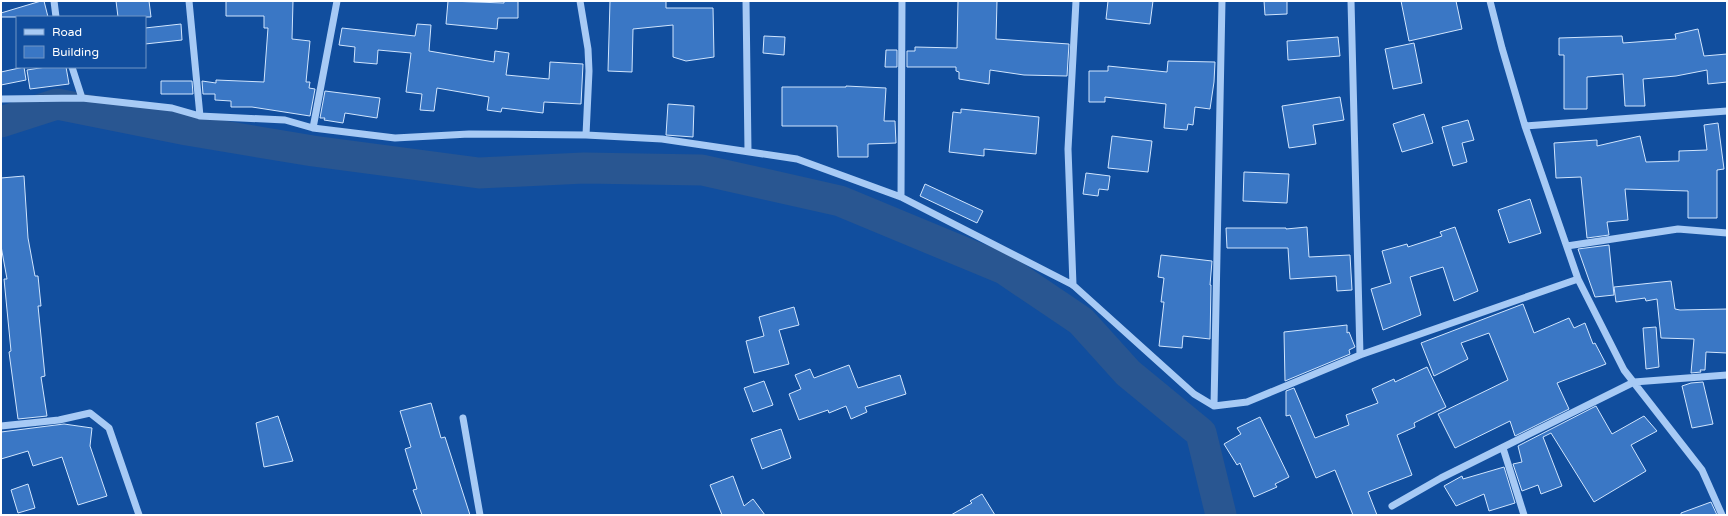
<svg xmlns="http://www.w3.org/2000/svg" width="1728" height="516" font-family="'Varela Round',sans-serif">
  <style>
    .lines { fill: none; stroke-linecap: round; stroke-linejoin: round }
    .river { stroke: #295691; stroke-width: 31 }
    .building { fill: #3a77c5; stroke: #d0e5fe }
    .minor { stroke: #a7caf5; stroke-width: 7 }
  </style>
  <rect width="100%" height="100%" fill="#114e9e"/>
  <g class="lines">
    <!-- river -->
    <path class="river" d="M1,122L57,104L187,130L313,151L479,173L584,168L702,170L840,201L1004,269L1081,321L1128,373L1201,433L1221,515"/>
  </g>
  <!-- building -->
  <path class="building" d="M41,1H44L48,17H1V13Z
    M116,1H149L151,17H118Z
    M226,1H293L292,39L310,41L306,82H310L309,88L315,89L310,116L252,107H231V101L215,100V94H203L202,81L216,83V80L264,82L268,28H264V16H226Z
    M448,1L504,3V1H518V18H498L497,29L446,24Z
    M610,1H666V8H713L714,57L686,61L673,57V25L633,29L632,72L608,71Z
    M958,1H997L996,39L1069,44L1067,76L1024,75L990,70L989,84L959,79V72L956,71V67H907V51H915V47L957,48Z
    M1108,1H1153L1150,24L1106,19Z
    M1264,1H1287V14L1265,15Z
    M1401,1H1456L1462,29L1409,41Z
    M181,24L182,40L145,44V28Z
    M417,24L431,25L429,51L494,62L495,51L509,53L506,75L549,79L550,62L583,64L581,104L544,102L543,113L502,108L501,112L487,110L489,97L437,88L434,111L420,110L422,94L406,92L411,53L378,50L377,64L354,62L355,47L339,45L342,28L415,36Z
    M1698,29L1704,56L1727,54V82L1708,84L1707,70L1676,76L1643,79L1645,106H1625L1623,74L1587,77V109H1564V55H1559V38L1622,36L1623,43L1676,39L1675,34Z
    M764,36L785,37L784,55L763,53Z
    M1338,37L1340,56L1288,60L1287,41Z
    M1414,43L1422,83L1393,89L1385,49Z
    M886,50H897V67H885Z
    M1168,61L1215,62L1214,82L1210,109L1195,107L1193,125L1188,124L1187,130L1164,128L1166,104L1105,97V102H1089V71H1108V66L1167,72Z
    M24,67L26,80L1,85V72Z
    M46,67H66L69,84L30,89L27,70Z
    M161,81H192L193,94H161Z
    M846,86L886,88L884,121H895L896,143L868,144V157H838L837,126H782V87H846Z
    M325,91L380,98L377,118L345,113L343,123L324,120L325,118H320Z
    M1340,97L1344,120L1313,125L1316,144L1289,148L1282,106Z
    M668,104L694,106L693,137L666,135Z
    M961,109L1039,117L1036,154L984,149V156L949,152L953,112L961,113Z
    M1424,114L1433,143L1402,152L1393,124Z
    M1468,120L1474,140L1462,143L1467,162L1453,166L1442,127Z
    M1718,123L1724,169L1717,170V218H1688V191L1625,189L1628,220L1607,222L1609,235L1587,238L1581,177L1556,178L1554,143L1597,140V146L1640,136L1646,162L1679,161V151L1707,150L1704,125Z
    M1112,136L1152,141L1148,172L1108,168Z
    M1244,172L1289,174L1287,203L1243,201Z
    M1086,173L1110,176L1108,190L1099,189L1098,196L1083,194Z
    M24,176L28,238L35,276H38L41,306H38L45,376L41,377L47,416L18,419L9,352L11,351L4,279H7L1,246V178Z
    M925,184L983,211L977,223L920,196Z
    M1530,199L1541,233L1509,243L1498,210Z
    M1307,227L1309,257L1350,255L1352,290L1337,291L1336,276L1290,279L1288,248H1227L1226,228H1286V229Z
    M1455,227L1478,291L1454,301L1443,267L1410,277L1421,315L1383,330L1371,289L1391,283L1382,251L1407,244L1408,247L1442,236L1440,232Z
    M1609,245L1614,295L1595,297L1578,249Z
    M1161,255L1212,261L1210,285H1211L1210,339L1183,336L1182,348L1159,346L1164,302H1161L1164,278L1158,277Z
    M1671,281L1675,309L1680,310L1727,309V353L1706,352L1705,370H1700L1701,372L1691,373L1694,339L1661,338L1657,299L1646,301L1645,298L1616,302L1614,287Z
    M1523,304L1534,333L1569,318L1574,328L1585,323L1593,344L1595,343L1606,364L1557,383L1569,409L1515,436L1510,421L1455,448L1438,414L1508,380L1489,333L1461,343L1468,359L1434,376L1421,343Z
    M794,307L799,325L779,330L789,364L754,373L746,341L764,336L759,317Z
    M1347,325V333L1349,332L1355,347L1349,350L1350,354L1285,381L1284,332Z
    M1656,327L1659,367L1646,369L1643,328Z
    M849,365L858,388L900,375L906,394L865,407L867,412L851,419L846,406L829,413L828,410L799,420L789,394L801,389L795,375L810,369L814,378Z
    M1427,367L1446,407L1414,423L1415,427L1397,435L1412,475L1368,492L1377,515H1353L1335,470L1316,478L1290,415L1286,416V391L1294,388L1315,438L1349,425L1346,415L1378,403L1372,389L1394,379L1395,382Z
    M764,381L773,405L753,412L744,388Z
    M1703,382L1713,424L1692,428L1682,386L1691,383Z
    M431,403L441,438L445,437L470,515H422L413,490L417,489L405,449L411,447L400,411Z
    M1596,406L1612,434L1644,416L1657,431L1631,445L1646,471L1594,502L1551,433L1543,437L1562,486L1541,494L1538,485L1522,491L1513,464L1522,462L1518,446Z
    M278,416L293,461L264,467L256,423Z
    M1260,417L1289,477L1275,484L1277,487L1254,497L1240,463L1237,465L1224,444L1241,434L1237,428Z
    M64,424L92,428L90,446L107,496L78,505L62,457L33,466L28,451L1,459V432Z
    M781,429L791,458L762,469L751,439Z
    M1504,467L1515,503L1489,511L1484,494L1456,506L1444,486L1462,476L1463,479Z
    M733,476L744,506L753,499L765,515H722L710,485Z
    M28,484L35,508L18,513L11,490Z
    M982,494L995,515H951L972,503L970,501Z
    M1711,502L1717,515H1681V513Z"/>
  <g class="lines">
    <!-- minor -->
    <path class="minor" d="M54,1L56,17
      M189,1L200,116
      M580,1L588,49L589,71L586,135
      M746,1L748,151
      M1351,1L1360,355
      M1490,1L1502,48L1525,126L1578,279L1624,370L1702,470L1722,515
      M72,67L82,98
      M1,99L82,98L172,108L200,116L285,120L313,128L395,138L469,134L586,135L662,139L797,159L901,197L1073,285L1194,394L1214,406L1247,402L1360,355L1578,279
      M1525,126L1727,111
      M313,128L337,1
      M901,197L902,1
      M1567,246L1678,229L1727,233
      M1073,285L1068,149L1076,1
      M1214,406L1222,1
      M463,418L480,515
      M1,426L59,420L90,413L109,428L139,515
      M1503,448L1524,515
      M1392,506L1441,478L1634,382L1727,375"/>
  </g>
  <!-- border -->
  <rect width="1728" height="516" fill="none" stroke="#ffffff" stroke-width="4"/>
  <!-- legend -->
  <rect x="16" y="16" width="130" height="52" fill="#114e9e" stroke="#7095c5"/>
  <rect x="24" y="29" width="20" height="6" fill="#a7caf5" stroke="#7095c5"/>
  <text x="52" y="36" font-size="12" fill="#ffffff">Road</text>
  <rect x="24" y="46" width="20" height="12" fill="#3a77c5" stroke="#7095c5"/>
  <text x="52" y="56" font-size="12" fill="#ffffff">Building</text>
</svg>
